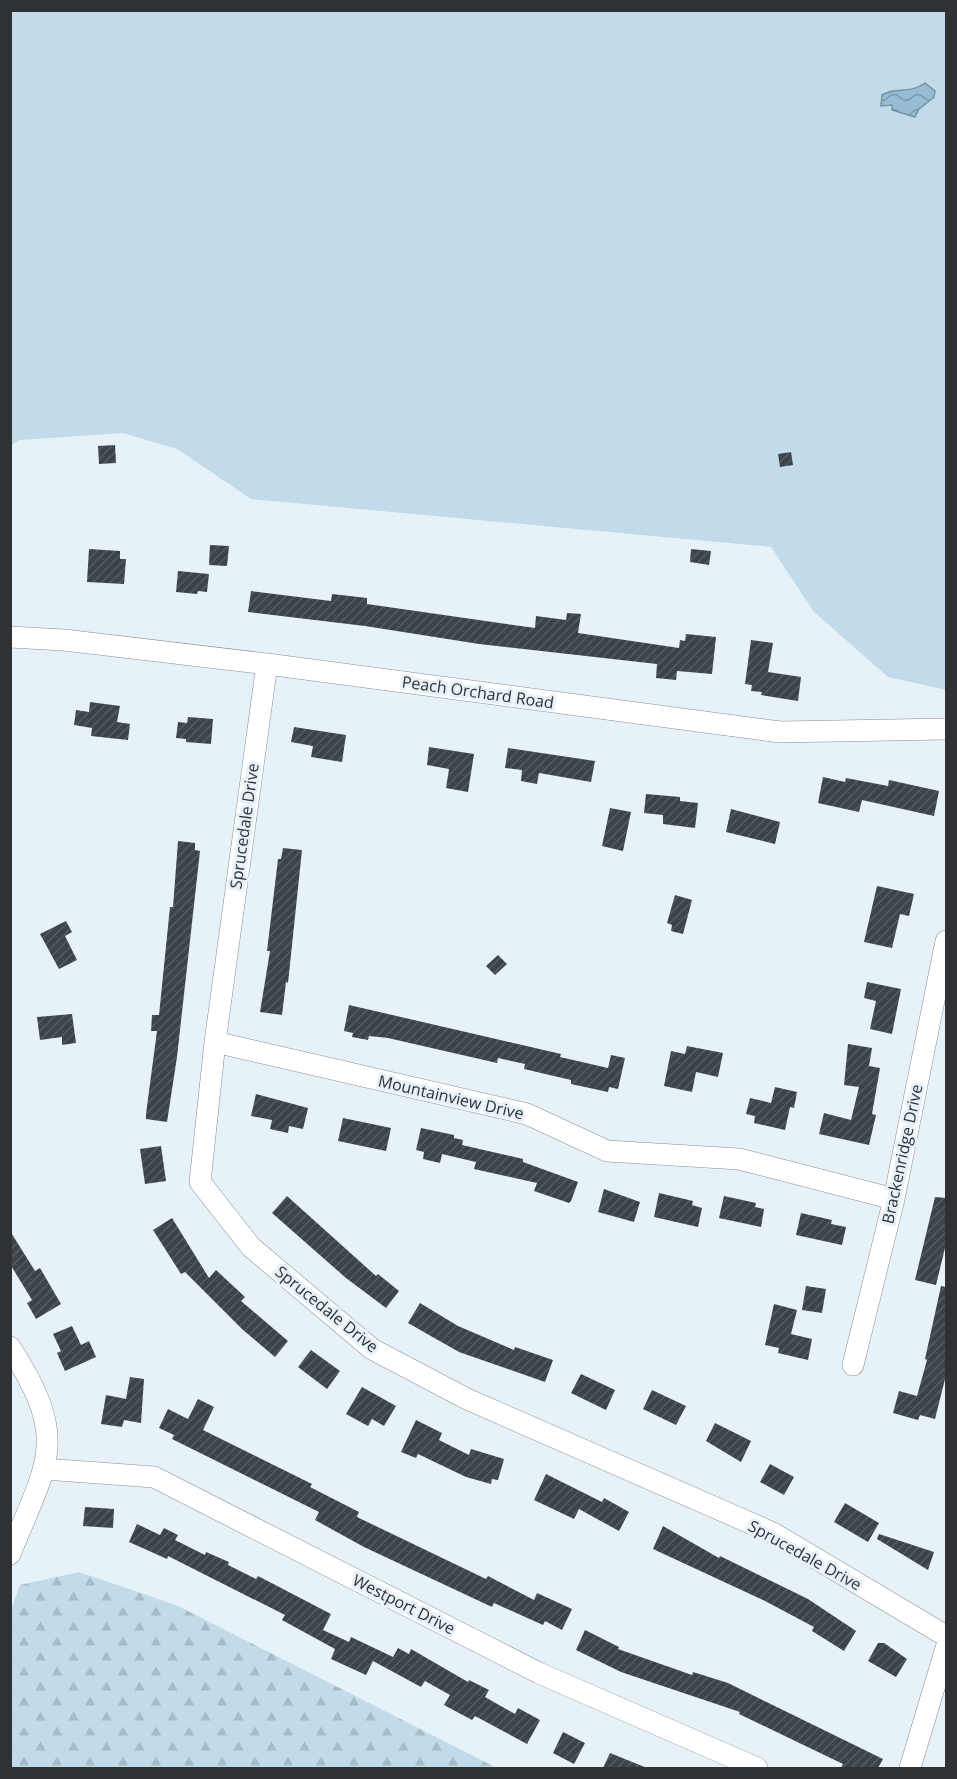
<svg xmlns="http://www.w3.org/2000/svg" width="957" height="1779" font-family="'Open Sans',sans-serif">
  <style>
    .grass { fill: #c2dbea }
    .forest { fill: url(#forest-firs) }
    .water { fill: url(#water-waves); stroke: #7793a3; stroke-width: 1.5 }
    .building { fill: url(#building-hatch) }
    .lines { fill: none; stroke-linecap: round; stroke-linejoin: round }
    .minor-casing { stroke: #868f95; stroke-width: 22 }
    .minor { stroke: #fff; stroke-width: 21 }
    .labels { text-anchor: middle; stroke-width: 6; stroke-linejoin: round; paint-order: stroke }
    .street-label { font-size: 16px; fill: #2e3234; stroke: #e7f2f8 }
  </style>
  <defs>
    <pattern id="forest-firs" width="22" height="20" patternUnits="userSpaceOnUse" patternTransform="scale(1.5)"><rect width="22" height="20" fill="#c2dbea"/><path d="M5 1l3.5 6h-7zM16 11l3.5 6h-7z" fill="#a7bcc9"/></pattern>
    <pattern id="water-waves" width="16" height="10" patternUnits="userSpaceOnUse" patternTransform="scale(1.5)"><rect width="16" height="10" fill="#96bdd3"/><path d="M0 5q4-4 8 0t8 0" fill="none" stroke="#7b9aac"/></pattern>
    <pattern id="building-hatch" width="6" height="6" patternUnits="userSpaceOnUse" patternTransform="scale(1.5)"><rect width="6" height="6" fill="#3c4449"/><path d="M-1 1l2-2M0 6l6-6M5 7l2-2" fill="none" stroke="#565d61"/></pattern>
  </defs>
  <rect width="100%" height="100%" fill="#e7f2f8"/>
  <!-- grass -->
  <path class="grass" d="M11,11H946V690L888,677L814,612L771,547L251,499L177,449L123,433L20,440L11,445Z"/>
  <!-- forest -->
  <path class="forest" d="M79,1572L176,1605L497,1768H11V1610L20,1585Z"/>
  <!-- water -->
  <path class="water" d="M925,83L935,91L934,97L919,109L915,117L892,110V105L881,106L882,95C896,86 909,95 925,83Z"/>
  <!-- building -->
  <path class="building" d="M115,445L116,463L99,464L98,446Z
    M791,452L793,465L780,467L778,454Z
    M210,545L229,546L227,566L209,565Z
    M89,549L120,551V559H126L124,584L87,582Z
    M691,549L711,551L709,565L690,562Z
    M178,571L209,574L207,592L198,591L197,594L176,592Z
    M251,591L331,601L332,594L367,598V604L535,628L536,616L566,620L567,613L581,614L578,633L679,648L680,640L685,641L686,634L716,637L712,674L677,671L676,680L656,678L657,664L479,644L365,626L248,612Z
    M751,640L773,643L768,672L801,677L798,701L761,695L762,692L751,691L752,685L745,684Z
    M90,702L120,706L117,722L130,724L128,740L91,736L92,728L74,725L76,710L89,712Z
    M188,717L213,719L211,744L186,742V739L176,738L178,722L187,723Z
    M294,727L346,735L342,762L311,757L313,746L291,742Z
    M429,747L474,754L468,792L446,788L449,769L427,765Z
    M508,748L595,761L591,782L539,773L537,784L521,781L522,770L505,768Z
    M823,777L845,782L846,778L888,786L889,780L939,791L934,816L862,800L859,812L818,803Z
    M646,794L680,797V801L698,803L695,828L663,824V815L644,813Z
    M610,808L631,812L623,851L602,846Z
    M731,809L780,822L775,844L726,832Z
    M178,841L195,843V850L200,851L177,1057L167,1122L146,1119V1114L157,1031H151L152,1015H159L170,907H173Z
    M283,848L302,850L288,983L286,982L282,1015L260,1012L270,951H267L278,859H281Z
    M877,886L914,894L909,916L900,914L892,948L864,942Z
    M675,895L692,900L683,934L671,931L672,925L667,923Z
    M66,921L72,932L65,936L77,960L59,969L40,934Z
    M498,955L507,964L495,975L486,966Z
    M867,982L901,989L892,1034L870,1029L876,1001L864,998Z
    M349,1005L561,1054L560,1057L608,1068L611,1055L625,1058L618,1089L609,1087L608,1092L571,1084V1080L524,1069L525,1064L498,1058L497,1063L388,1038L369,1036L368,1040L352,1037L353,1033L344,1031Z
    M72,1014L76,1043L62,1045V1037L40,1040L37,1017Z
    M848,1044L872,1048L869,1066L880,1068L872,1114L876,1115L869,1145L819,1134L824,1113L851,1120L859,1087L844,1085Z
    M687,1046L723,1053L718,1077L696,1072L692,1092L664,1086L671,1051L685,1054Z
    M775,1087L797,1092L794,1108L790,1107L785,1130L754,1123L755,1116L746,1114L750,1098L771,1103Z
    M256,1094L308,1108L303,1129L289,1126L288,1133L270,1129L272,1120L251,1116Z
    M343,1118L391,1128L386,1151L338,1141Z
    M421,1128L454,1135V1138L463,1140L462,1145L523,1159V1162L578,1182L571,1201L569,1203L534,1191L537,1183L474,1169L476,1162L442,1154L440,1163L423,1159L424,1152L416,1150Z
    M161,1146L166,1181L145,1184L140,1149Z
    M604,1189L640,1202L634,1222L598,1212Z
    M659,1193L693,1201L692,1205L702,1208L698,1227L654,1217Z
    M287,1196L376,1276L378,1274L399,1291L386,1308L346,1278L272,1213Z
    M724,1196L756,1203L755,1207L764,1209L761,1227L719,1218Z
    M935,1197L946,1198V1244L936,1285L915,1280Z
    M801,1213L832,1220L831,1224L846,1227L842,1245L796,1235Z
    M172,1218L209,1278L216,1270L245,1297L241,1301L288,1341L275,1357L242,1329L185,1272L181,1274L153,1230Z
    M10,1231L35,1271L40,1268L61,1304L36,1319L27,1303L32,1300L10,1264Z
    M806,1286L826,1289L822,1313L802,1310Z
    M941,1286L946,1287V1375L935,1419L920,1415L918,1420L893,1413L899,1391L917,1396L927,1360L925,1359Z
    M420,1303L458,1326L514,1350L515,1347L553,1360L545,1382L459,1352L408,1323Z
    M774,1304L797,1310L791,1334L812,1339L808,1360L778,1353L779,1348L765,1345Z
    M72,1326L81,1345L89,1341L96,1357L65,1371L57,1353L61,1351L53,1334Z
    M311,1350L340,1371L327,1389L298,1367Z
    M581,1374L615,1390L606,1410L571,1393Z
    M130,1377L144,1379L141,1423L124,1420L122,1427L101,1424L106,1395L126,1399Z
    M362,1387L396,1406L384,1426L372,1419L368,1426L346,1414Z
    M652,1390L686,1406L676,1425L643,1409Z
    M198,1399L214,1407L203,1430L312,1484L310,1487L359,1512L357,1517L486,1579L488,1576L534,1600L537,1593L572,1609L562,1630L545,1621L543,1625L494,1603L492,1607L364,1547L315,1520L319,1512L172,1439L174,1435L159,1428L168,1409L188,1419Z
    M416,1420L442,1433L439,1440L469,1455L471,1449L504,1459L498,1480L492,1479L491,1484L466,1477L418,1454L416,1458L401,1452Z
    M715,1423L751,1441L741,1462L706,1441Z
    M770,1464L794,1477L784,1495L760,1482Z
    M546,1474L602,1502L604,1498L629,1512L619,1531L579,1509L574,1519L534,1500Z
    M845,1503L879,1523L868,1542L834,1522Z
    M85,1507L114,1509L113,1528L83,1526Z
    M137,1524L160,1535L164,1528L178,1535L175,1540L205,1555L206,1552L229,1562L228,1565L256,1579L258,1576L331,1614L323,1630L349,1642L351,1637L393,1657L398,1648L409,1654L411,1649L468,1682L469,1680L489,1690L485,1697L515,1714L518,1708L540,1720L527,1744L475,1716L472,1720L444,1705L450,1695L425,1681L421,1687L373,1661L366,1675L331,1659L335,1649L282,1620L285,1615L168,1556L167,1559L129,1542Z
    M663,1526L719,1558L720,1556L808,1599L856,1631L844,1651L812,1631L814,1627L765,1601L653,1549Z
    M879,1534L934,1552L928,1570L877,1539Z
    M585,1630L619,1647L618,1649L692,1675L693,1672L728,1683L883,1759L878,1768H841L843,1764L739,1714L740,1712L621,1672L576,1650Z
    M878,1643H884L907,1659L896,1677L868,1661Z
    M563,1732L585,1743L574,1764L553,1753Z
    M610,1753L647,1768H603Z"/>
  <g class="lines">
    <defs>
      <path id="minor" d="M10,637L64,640L267,664L780,732L946,729
        M267,664L215,1042L200,1182L251,1247L372,1349L467,1399L773,1533L946,1636
        M215,1042L527,1114L607,1151L739,1159L894,1199
        M10,1347C70,1440 48,1461 10,1554
        M853,1365L894,1199L946,941
        M44,1469L154,1477L539,1673L757,1768
        M910,1768L946,1648"/>
    </defs>
    <!-- minor casing -->
    <use href="#minor" class="minor-casing"/>
    <!-- minor -->
    <use href="#minor" class="minor"/>
  </g>
  <g class="labels">
    <!-- street labels -->
    <g class="street-label">
      <text transform="translate(478 692) rotate(8)" y="6">Peach Orchard Road</text>
      <text transform="translate(244 826) rotate(-82)" y="6">Sprucedale Drive</text>
      <text transform="translate(451 1097) rotate(13)" y="6">Mountainview Drive</text>
      <text transform="translate(902 1154) rotate(-78)" y="6">Brackenridge Drive</text>
      <text transform="translate(327 1309) rotate(39)" y="6">Sprucedale Drive</text>
      <text transform="translate(805 1555) rotate(29)" y="6">Sprucedale Drive</text>
      <text transform="translate(404 1604) rotate(27)" y="6">Westport Drive</text>
    </g>
  </g>
  <!-- border -->
  <rect width="957" height="1779" fill="none" stroke="#2e3234" stroke-width="24"/>
</svg>
